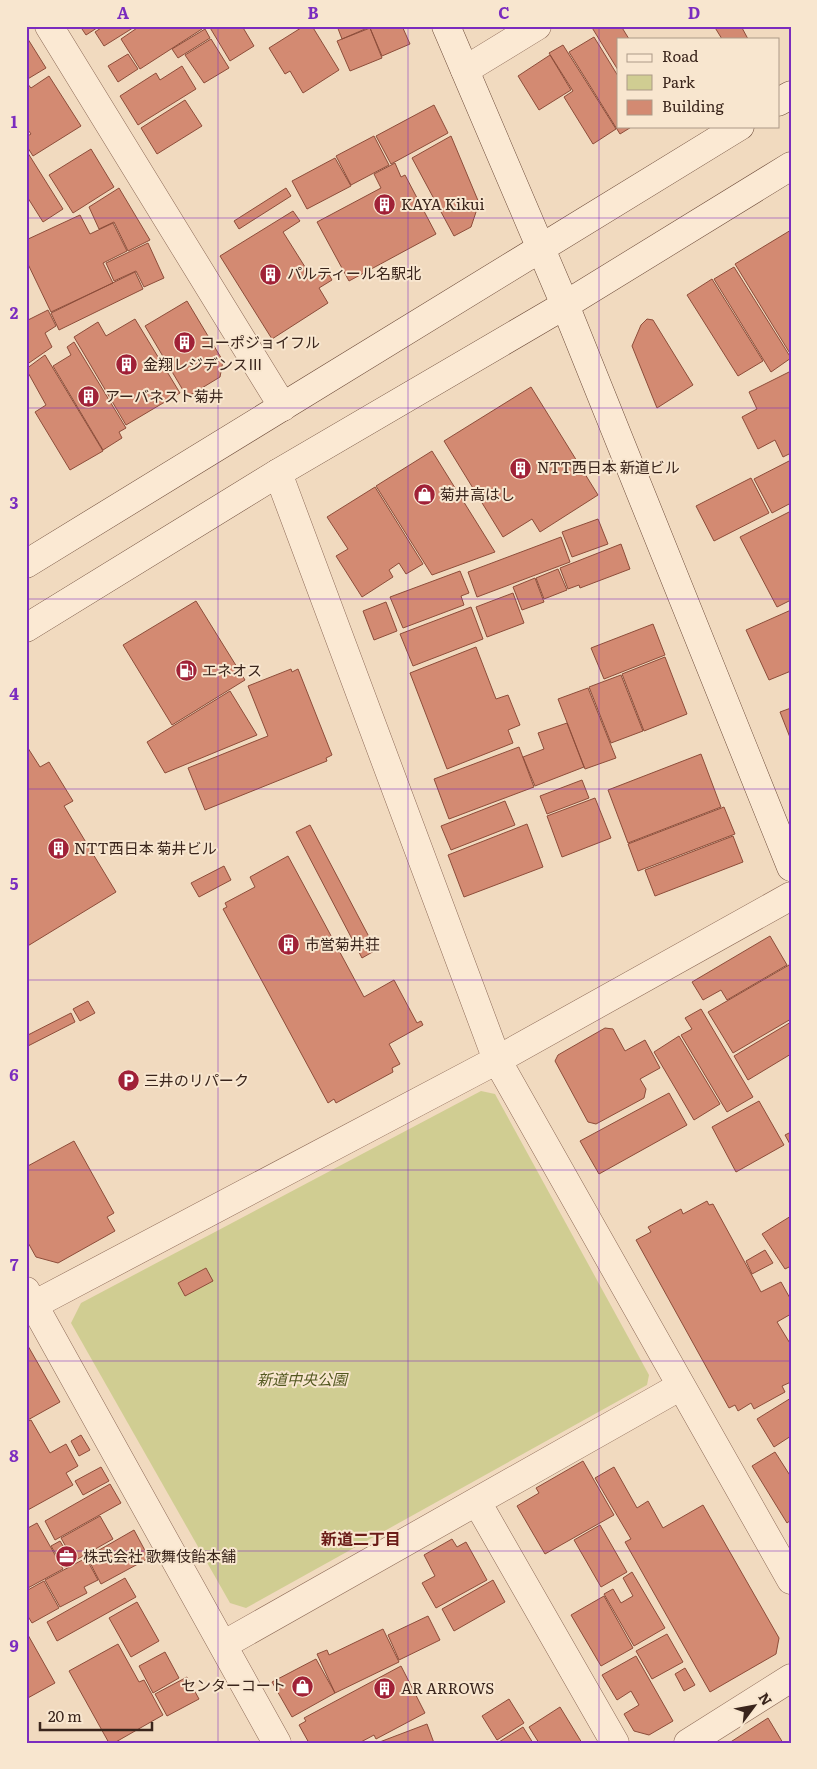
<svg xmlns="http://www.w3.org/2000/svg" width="817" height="1769" font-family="Literata,'Noto Sans JP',serif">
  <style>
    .green { fill: #d0cd92 }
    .building { fill: #d38a72; stroke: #8d4d3a }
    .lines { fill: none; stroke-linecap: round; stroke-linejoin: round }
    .street-casing { stroke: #8c6956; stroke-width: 29 }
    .secondary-casing { stroke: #6d4b39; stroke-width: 29 }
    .street { stroke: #fbe9d3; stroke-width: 28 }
    .secondary { stroke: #fbe9d3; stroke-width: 28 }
    .grid { fill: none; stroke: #7b2cbf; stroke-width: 1; stroke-opacity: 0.55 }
    .labels { text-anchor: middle; stroke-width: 4; stroke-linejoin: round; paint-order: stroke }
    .poi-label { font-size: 15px; fill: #3a251c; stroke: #f8e6cf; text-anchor: start }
    .park-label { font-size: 15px; font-style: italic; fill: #535820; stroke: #f8e6cf }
    .neighbourhood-label { font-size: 16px; font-weight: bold; fill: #6a1b17; stroke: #f8e6cf }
    .neatline { fill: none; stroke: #7b2cbf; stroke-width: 2 }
    .grid-label { font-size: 16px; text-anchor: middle; font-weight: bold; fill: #7b2cbf }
  </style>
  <rect width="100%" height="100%" fill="#f1dabf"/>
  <!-- green -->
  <path class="green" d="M481,1091L495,1094L649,1375L647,1385L246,1608L230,1603L71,1323L81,1303Z"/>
  <!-- building -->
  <path class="building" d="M80,26H100L86,35Z
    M104,26H136L104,46L95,32Z
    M140,26H201L202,29L140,69L121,39Z
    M209,26H242L254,46L230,61Z
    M304,26H312L339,70L303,93L290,71L285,74L269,48Z
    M337,26H372L342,39Z
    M374,26H402L410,44L382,56L370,28Z
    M591,26H621L629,39H618V70Z
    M714,26H741L748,39H722Z
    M370,28L382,58L350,71L337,41Z
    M205,29L210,38L178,58L172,49Z
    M26,36L46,68L26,80Z
    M594,37L618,76V126H633L620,134L569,52Z
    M211,39L229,68L204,83L185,55Z
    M563,45L616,129L593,144L564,97L573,91L549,53Z
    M128,54L138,69L118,82L108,66Z
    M550,55L571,90L539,110L518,76Z
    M182,66L196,89L138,125L120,96L156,73L160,80Z
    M49,76L81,126L33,156L26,145V137L31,134L26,127V82L31,88Z
    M185,100L202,126L157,154L141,128Z
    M434,105L448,133L391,164L376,136Z
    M374,136L389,165L351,185L336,156Z
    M451,136L479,203L471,227L454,236L412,158Z
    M91,149L114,187L73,213L49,175Z
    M26,150L63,209L43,222L26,195Z
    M335,158L351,186L307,209L292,181Z
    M395,163L401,177L405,175L436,234L349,281L317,222L381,188L374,174Z
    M119,188L150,240L128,251L114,222L99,229L89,207Z
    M286,188L291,196L239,229L234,221Z
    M293,211L300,221L283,232L312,278L326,270L332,280L319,288L328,303L272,339L220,256Z
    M80,215L90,234L113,223L127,251L103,263L113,283L51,312L26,260V240Z
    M791,230V355L735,264Z
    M148,243L164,278L144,287L136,271L114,281L106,263Z
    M734,267L791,358L771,372L714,279Z
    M135,272L143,289L59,330L51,313Z
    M712,279L763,361L738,376L687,295Z
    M187,301L223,361L220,377L187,397L145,326Z
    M48,310L56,326L45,333L52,347L26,365V321Z
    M135,319L180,393L126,425L74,337L98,322L106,336Z
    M647,319L653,320L693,385L657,408L632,346L641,325Z
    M74,342L126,428L119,432L122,438L103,450L53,366L71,355L67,347Z
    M45,355L103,451L70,470L35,412L46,405L26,369Z
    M791,371V453L783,457L775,440L758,449L742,417L757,409L749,392Z
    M531,387L598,495L540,532L532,519L503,537L444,441Z
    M432,451L495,552L432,575L376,486Z
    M791,460V503L772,513L754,479Z
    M751,478L769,513L714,541L696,506Z
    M375,487L423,564L406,574L399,563L389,570L393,577L362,597L336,556L348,549L327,517Z
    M791,511V600L777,607L740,537Z
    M598,519L608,544L572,557L562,532Z
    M561,537L570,562L477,597L468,572Z
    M621,544L630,569L580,588L579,585L568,589L560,568Z
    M558,569L567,590L544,599L536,578Z
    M460,571L469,593L461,596L464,605L403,628L390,597Z
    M535,578L544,602L522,610L513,587Z
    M513,593L524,623L487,637L476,607Z
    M196,601L245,680L172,725L123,645Z
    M386,602L397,631L374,640L363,611Z
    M471,607L483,639L413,666L400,634Z
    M791,610V671L769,680L746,630Z
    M653,624L665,655L604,679L591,648Z
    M476,647L496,699L508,695L520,725L508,730L513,743L447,769L410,673Z
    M665,657L687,714L644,731L622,674Z
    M291,669L292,672L298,669L332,755L326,758L327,761L205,810L188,768L268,736L248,686Z
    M621,675L643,731L611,743L589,687Z
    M588,688L616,758L585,769L558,699Z
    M230,691L257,735L165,773L147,742Z
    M791,708V740L780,712Z
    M567,723L584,767L535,786L523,757L544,749L538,733Z
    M26,745L40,767L49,762L73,801L64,806L116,892L26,947Z
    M519,747L534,787L449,819L434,779Z
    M701,754L721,807L628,843L608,790Z
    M582,780L589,798L547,814L540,796Z
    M595,798L611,838L562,857L547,816Z
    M505,801L515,825L451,850L441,826Z
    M724,807L735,834L638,871L628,844Z
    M527,824L543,867L464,897L448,855Z
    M310,825L376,950L362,958L296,832Z
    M733,836L743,862L655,896L645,870Z
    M288,856L364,997L394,980L417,1023L421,1021L423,1025L389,1044L400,1064L392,1068L393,1072L336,1103L334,1099L328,1103L223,909L227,907L225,903L255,887L250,877Z
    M224,866L231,880L199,897L191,883Z
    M770,936L787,965L727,1000L721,990L703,1000L692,982Z
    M789,965L791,968V1019L733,1053L708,1012Z
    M88,1001L95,1013L80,1021L73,1009Z
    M701,1009L753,1097L727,1112L681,1035L692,1029L685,1018Z
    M71,1013L75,1022L26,1047V1036Z
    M791,1022V1054L748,1080L734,1056Z
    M605,1028L613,1029L625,1051L645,1040L660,1068L640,1079L646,1089L644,1098L596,1124L588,1122L555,1061L558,1055Z
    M679,1036L720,1104L694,1120L654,1052Z
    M669,1093L687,1125L599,1174L580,1141Z
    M759,1101L784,1145L736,1172L712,1127Z
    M791,1132V1146L785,1135Z
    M74,1141L114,1213L107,1217L115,1231L58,1263L36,1257L26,1239V1167Z
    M707,1201L709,1205L713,1204L761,1292L781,1282L791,1300V1314L777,1322L791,1345V1382L782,1386L785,1392L754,1409L751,1403L738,1411L735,1405L729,1408L636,1240L651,1232L648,1227L681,1209L683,1214Z
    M791,1216V1266L785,1269L762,1234Z
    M765,1250L773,1263L752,1274L746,1261Z
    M206,1268L213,1281L185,1296L178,1283Z
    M26,1345L28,1346L60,1402L26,1421Z
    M791,1398V1436L774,1447L757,1419Z
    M31,1420L50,1453L66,1444L78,1466L66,1473L73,1485L26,1511V1422Z
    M81,1435L90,1450L79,1456L71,1441Z
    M775,1452L791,1477V1520L787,1523L752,1466Z
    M583,1461L614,1515L545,1554L517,1506L539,1493L536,1488Z
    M101,1467L109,1481L83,1495L75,1481Z
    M614,1467L637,1508L648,1501L663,1528L703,1505L779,1638L776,1654L710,1692L625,1542L631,1539L595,1478Z
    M110,1484L121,1503L55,1540L45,1521Z
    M100,1516L113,1539L74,1561L61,1538Z
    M37,1523L63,1569L26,1589V1529Z
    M600,1525L627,1572L601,1587L574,1540Z
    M134,1530L149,1558L101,1584L87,1557Z
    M452,1539L457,1547L466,1542L487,1580L436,1608L422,1583L435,1576L424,1555Z
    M60,1541L66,1551L57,1556L51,1546Z
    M86,1558L98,1580L84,1587L87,1593L60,1607L45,1580Z
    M632,1572L665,1628L634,1646L604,1594L613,1589L621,1603L633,1596L623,1578Z
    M125,1578L136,1597L57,1641L47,1622Z
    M493,1580L505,1602L454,1631L442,1609Z
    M44,1581L59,1608L32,1623L26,1613V1591Z
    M604,1596L633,1648L601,1666L571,1615Z
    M137,1602L159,1641L131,1657L109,1618Z
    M428,1616L440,1640L399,1660L388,1635Z
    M383,1629L399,1662L335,1693L317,1654L327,1650L329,1655Z
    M667,1634L683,1662L652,1679L636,1651Z
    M28,1635L55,1683L26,1699V1636Z
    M118,1644L139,1682L144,1680L163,1715L114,1743H109L69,1671Z
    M165,1652L179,1678L153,1693L139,1666Z
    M636,1656L673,1721L649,1735L634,1731L624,1714L639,1705L631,1691L617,1700L602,1675Z
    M316,1659L335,1693L292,1717L272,1682Z
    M401,1666L425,1713L376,1739L374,1735L359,1743H309L299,1725L306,1721L304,1718Z
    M685,1668L695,1685L684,1691L675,1674Z
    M187,1677L199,1699L167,1716L155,1694Z
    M509,1699L524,1723L497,1740L482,1716Z
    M560,1707L582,1743H539L529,1727Z
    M768,1718L783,1743H729Z
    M427,1724L434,1743H377Z
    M523,1727L533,1743H500L499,1742Z"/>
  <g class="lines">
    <defs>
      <path id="street" d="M49,26L283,407
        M465,70L537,26
        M278,473L497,1060L791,1580
        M26,1291L277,1743
        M26,1309L497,1060L791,896
        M477,1502L615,1743
        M223,1645L681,1386
        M688,1743L791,1678"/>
      <path id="secondary" d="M446,26L565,305L791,867
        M778,102L791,95
        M26,564L740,126
        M26,628L278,473L565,305L791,166"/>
    </defs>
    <!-- street casing -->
    <use href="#street" class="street-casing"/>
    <!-- secondary casing -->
    <use href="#secondary" class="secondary-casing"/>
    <!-- street -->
    <use href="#street" class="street"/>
    <!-- secondary -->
    <use href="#secondary" class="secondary"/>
  </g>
  <!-- grid -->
  <path class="grid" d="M218,26V1743M408,26V1743M599,26V1743M26,218H791M26,408H791M26,599H791M26,789H791M26,980H791M26,1170H791M26,1361H791M26,1551H791"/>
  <!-- icons -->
  <defs>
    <symbol id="building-disc" viewBox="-11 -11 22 22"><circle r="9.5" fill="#a02137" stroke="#f8e6cf"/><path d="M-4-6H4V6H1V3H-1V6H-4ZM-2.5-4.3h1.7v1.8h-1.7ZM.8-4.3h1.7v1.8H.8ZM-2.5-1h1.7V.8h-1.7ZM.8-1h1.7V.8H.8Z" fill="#fff"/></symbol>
    <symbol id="shop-disc" viewBox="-11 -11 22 22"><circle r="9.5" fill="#a02137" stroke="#f8e6cf"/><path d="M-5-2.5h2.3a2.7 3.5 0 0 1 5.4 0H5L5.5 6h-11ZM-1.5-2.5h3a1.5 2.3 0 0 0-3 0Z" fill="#fff"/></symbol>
    <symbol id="fuel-disc" viewBox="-11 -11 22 22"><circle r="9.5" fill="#a02137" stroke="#f8e6cf"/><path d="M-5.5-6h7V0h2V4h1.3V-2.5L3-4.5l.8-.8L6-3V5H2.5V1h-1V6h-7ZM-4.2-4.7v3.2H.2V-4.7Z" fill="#fff"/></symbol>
    <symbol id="parking-disc" viewBox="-11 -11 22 22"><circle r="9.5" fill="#a02137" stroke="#f8e6cf"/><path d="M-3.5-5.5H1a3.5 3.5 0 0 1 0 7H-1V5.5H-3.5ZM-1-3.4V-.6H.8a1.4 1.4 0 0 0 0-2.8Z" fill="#fff"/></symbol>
    <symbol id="office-disc" viewBox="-11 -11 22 22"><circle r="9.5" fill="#a02137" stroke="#f8e6cf"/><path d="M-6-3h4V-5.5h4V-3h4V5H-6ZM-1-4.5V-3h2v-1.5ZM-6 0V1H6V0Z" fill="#fff"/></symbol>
  </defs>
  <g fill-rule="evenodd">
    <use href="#building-disc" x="372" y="192" width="25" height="25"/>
    <use href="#building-disc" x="258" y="262" width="25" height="25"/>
    <use href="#building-disc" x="172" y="330" width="25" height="25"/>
    <use href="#building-disc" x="114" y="352" width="25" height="25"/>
    <use href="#building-disc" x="76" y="384" width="25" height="25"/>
    <use href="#building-disc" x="508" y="456" width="25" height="25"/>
    <use href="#shop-disc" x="412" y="482" width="25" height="25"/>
    <use href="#fuel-disc" x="174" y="658" width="25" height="25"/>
    <use href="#building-disc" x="46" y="836" width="25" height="25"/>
    <use href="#building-disc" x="276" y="932" width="25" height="25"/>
    <use href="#parking-disc" x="116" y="1068" width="25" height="25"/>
    <use href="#office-disc" x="54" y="1544" width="25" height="25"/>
    <use href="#shop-disc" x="290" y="1674" width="25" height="25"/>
    <use href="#building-disc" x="372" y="1676" width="25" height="25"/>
  </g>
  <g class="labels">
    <!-- poi labels -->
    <g class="poi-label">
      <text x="401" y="210">KAYA Kikui</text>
      <text x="287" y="279">パルティール名駅北</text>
      <text x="200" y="348">コーポジョイフル</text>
      <text x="143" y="370">金翔レジデンスⅢ</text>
      <text x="105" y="402">アーバネスト菊井</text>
      <text x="537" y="473">NTT西日本 新道ビル</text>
      <text x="440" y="500">菊井高はし</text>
      <text x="202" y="676">エネオス</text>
      <text x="74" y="854">NTT西日本 菊井ビル</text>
      <text x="305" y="950">市営菊井荘</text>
      <text x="144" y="1086">三井のリパーク</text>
      <text x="83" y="1562">株式会社 歌舞伎飴本舗</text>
      <text x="286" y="1691" text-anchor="end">センターコート</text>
      <text x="401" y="1694">AR ARROWS</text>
    </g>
    <!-- park labels -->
    <g class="park-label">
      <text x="302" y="1385">新道中央公園</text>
    </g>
    <!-- neighbourhood labels -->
    <g class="neighbourhood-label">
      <text x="361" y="1545">新道二丁目</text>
    </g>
  </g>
  <!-- border -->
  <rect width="817" height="1769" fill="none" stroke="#f8e6cf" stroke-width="55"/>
  <!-- legend -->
  <rect x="617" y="38" width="162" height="90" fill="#f8e6cf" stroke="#ac9987"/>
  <rect x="627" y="54" width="25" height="8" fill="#fbe9d3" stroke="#ac9987"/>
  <text x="662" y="62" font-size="15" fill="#3a251c">Road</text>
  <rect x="627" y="75" width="25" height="15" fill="#d0cd92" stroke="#ac9987"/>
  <text x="662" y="88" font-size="15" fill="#3a251c">Park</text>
  <rect x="627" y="100" width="25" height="15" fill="#d38a72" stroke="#ac9987"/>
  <text x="662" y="112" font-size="15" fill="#3a251c">Building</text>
  <!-- north arrow -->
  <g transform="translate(754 1706) rotate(58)" stroke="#f8e6cf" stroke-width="4" paint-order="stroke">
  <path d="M0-4L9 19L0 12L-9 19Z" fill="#3a251c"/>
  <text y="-8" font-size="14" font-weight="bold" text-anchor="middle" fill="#3a251c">N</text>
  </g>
  <!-- scale -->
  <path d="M40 1722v8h112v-8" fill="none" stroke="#3a251c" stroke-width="2.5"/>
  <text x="48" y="1722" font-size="15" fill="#3a251c" stroke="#f8e6cf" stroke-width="4" paint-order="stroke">20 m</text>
  <rect x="28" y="28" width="762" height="1714" class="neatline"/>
  <g class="grid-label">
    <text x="123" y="19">A</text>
    <text x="313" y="19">B</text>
    <text x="504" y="19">C</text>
    <text x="694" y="19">D</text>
    <text x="14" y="128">1</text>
    <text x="14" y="319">2</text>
    <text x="14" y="509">3</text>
    <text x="14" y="700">4</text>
    <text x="14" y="890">5</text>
    <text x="14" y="1081">6</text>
    <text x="14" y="1271">7</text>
    <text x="14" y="1462">8</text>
    <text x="14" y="1652">9</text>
  </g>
</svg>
